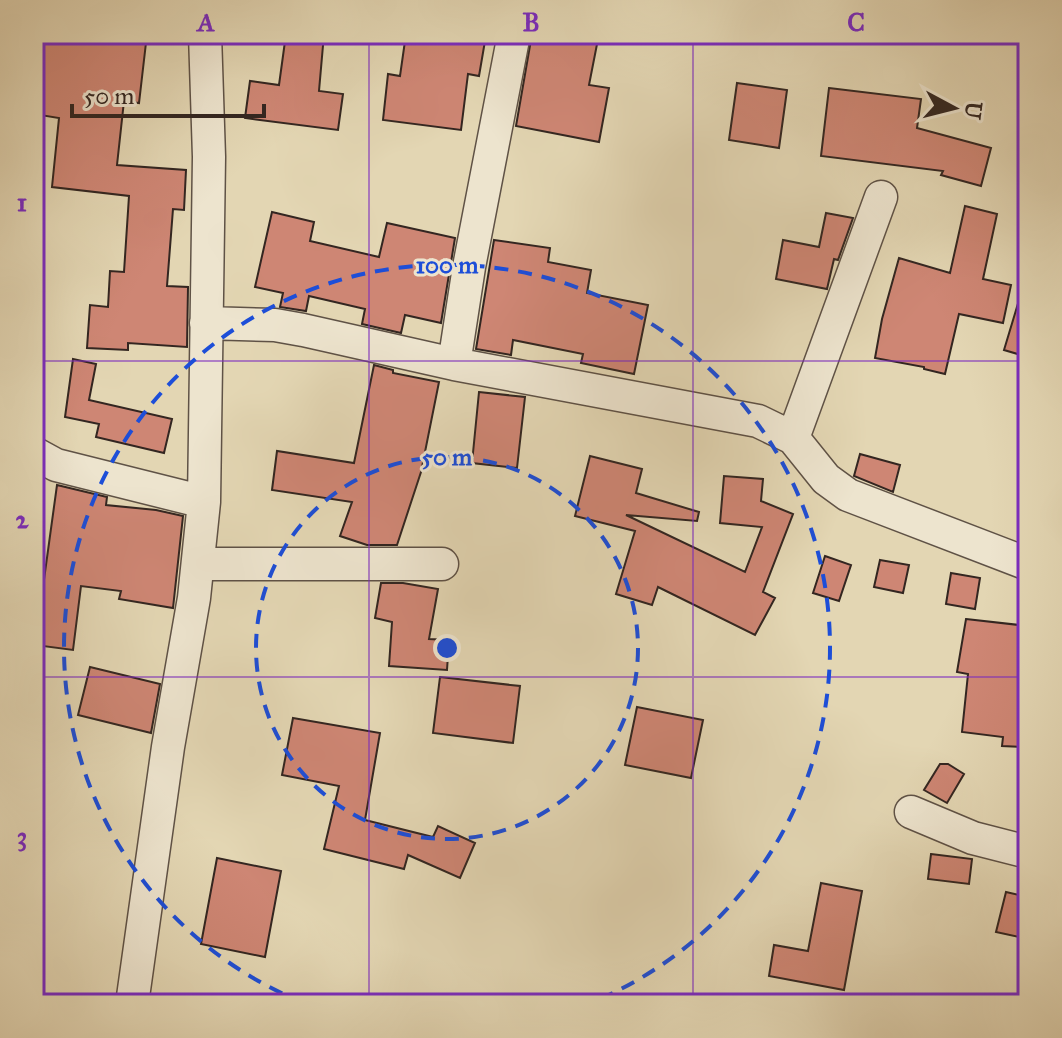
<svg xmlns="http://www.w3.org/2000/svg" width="1062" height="1038" font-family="'IM FELL Great Primer',serif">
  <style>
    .building { fill: #ce8674; stroke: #332621; stroke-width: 2 }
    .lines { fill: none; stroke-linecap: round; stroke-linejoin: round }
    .minor-casing { stroke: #5f5246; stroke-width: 35 }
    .minor { stroke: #ede4ce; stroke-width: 32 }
    .grid { fill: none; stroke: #7b2cbf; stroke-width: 2; stroke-opacity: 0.55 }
    .ring { fill: none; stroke: #1d4ed8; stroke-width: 4; stroke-dasharray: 14 10 }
    .centre { fill: #1d4ed8; stroke: #ede4ce; stroke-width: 4 }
    .ring-label { font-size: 24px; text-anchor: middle; font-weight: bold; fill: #1d4ed8; stroke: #ede4ce; stroke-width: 6; stroke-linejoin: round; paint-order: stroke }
    .neatline { fill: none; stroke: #7b2cbf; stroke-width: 3 }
    .grid-label { font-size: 26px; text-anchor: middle; font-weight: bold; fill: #7b2cbf }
  </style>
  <rect width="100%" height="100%" fill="#e3d6b3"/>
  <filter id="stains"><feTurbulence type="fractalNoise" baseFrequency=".0025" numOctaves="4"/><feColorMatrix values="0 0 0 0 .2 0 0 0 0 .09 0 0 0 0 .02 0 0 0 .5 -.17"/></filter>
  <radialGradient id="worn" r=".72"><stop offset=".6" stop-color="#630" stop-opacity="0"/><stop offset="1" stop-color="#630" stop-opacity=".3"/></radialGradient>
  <!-- building -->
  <path class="building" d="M34,34H147L139,103L124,101L117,165L186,170L184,210L173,209L167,286L188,287L187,347L128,343V350L87,348L90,305L108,307L110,271L124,272L129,196L52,187L59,118L34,114Z
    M286,34H324L319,91L343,94L338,130L245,118L250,81L279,85Z
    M406,34H446L485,41L479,76L468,74L461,130L383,120L388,74L400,76Z
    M532,34H599L589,85L609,88L599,142L516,126Z
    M737,83L787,90L779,148L729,140Z
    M829,88L921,99L917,128L991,148L981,186L941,175L943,171L821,156Z
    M965,206L997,214L983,279L1011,285L1003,323L959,314L945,374L924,369V367L875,358L882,319L899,258L950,273Z
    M272,212L314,222L310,241L379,257L387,223L455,238L441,323L405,315L401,333L362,324L365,309L309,296L306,311L280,307L283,293L255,287Z
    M826,213L853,218L838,260L834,259L827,289L776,279L783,240L819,247Z
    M494,240L550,248L548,262L591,270L587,293L648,305L634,374L581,363L583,354L513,340L511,355L476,349Z
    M1023,287L1028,288V357L1004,350Z
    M73,359L96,364L89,400L172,419L164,453L96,437L99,424L65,417Z
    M374,365L393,370V373L439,382L421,472L397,545H367L340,536L352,502L272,490L277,451L354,463Z
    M479,392L525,397L517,468L472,463Z
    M860,454L900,465L893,492L854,476Z
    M590,456L642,469L636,493L699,512L697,521L626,515L745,572L762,527L720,523L724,476L763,479L761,501L793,514L763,592L775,598L755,635L658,587L652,605L616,594L635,531L575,516Z
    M57,485L107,497L106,505L156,510L183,516L173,608L119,599L121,591L81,586L73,650L35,645Z
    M825,556L851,565L839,601L813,593Z
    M880,560L909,565L903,593L874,587Z
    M951,573L980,578L975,609L946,604Z
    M381,583H403L438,589L429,639L449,640L447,670L389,666L392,622L375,618Z
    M966,619L1028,626L1020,709L1026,710L1023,747L1002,746L1003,737L962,732L968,674L957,672Z
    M90,667L160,684L151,733L78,715Z
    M440,677L520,686L513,743L433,733Z
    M637,707L703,720L691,778L625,765Z
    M293,718L380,733L365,820L433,837L438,826L475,843L460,878L408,855L404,869L324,849L339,786L282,775Z
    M940,764H948L964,774L947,803L924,790Z
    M931,854L972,859L969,884L928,879Z
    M217,858L281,871L265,957L201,944Z
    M821,883L862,891L844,990L769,976L774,945L808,951Z
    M1006,892L1028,897V939L996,932Z"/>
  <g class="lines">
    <defs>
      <path id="minor" d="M206,323L275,325L303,330L454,364L758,421L793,438L826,479L848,495L1028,564
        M454,364L469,267L514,34
        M793,438L881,197
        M34,453L56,465L204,502
        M198,564H442
        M911,812L973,838L1028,852
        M132,1004L168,747L194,598L204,502L209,157L205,34"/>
    </defs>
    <!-- minor casing -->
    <use href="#minor" class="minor-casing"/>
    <!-- minor -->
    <use href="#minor" class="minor"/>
  </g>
  <!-- grid -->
  <path class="grid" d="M369,34V1004M693,34V1004M34,361H1028M34,677H1028"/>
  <!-- distance rings -->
  <g class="ring">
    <circle cx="447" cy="648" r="191"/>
    <path d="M304 1003A383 383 0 1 1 590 1003"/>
  </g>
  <circle cx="447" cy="648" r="12" class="centre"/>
  <g class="ring-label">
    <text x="447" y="273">100 m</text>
    <text x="447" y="465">50 m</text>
  </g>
  <!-- margin -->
  <rect width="1062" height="1038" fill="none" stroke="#e3d6b3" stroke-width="88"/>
  <!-- north arrow -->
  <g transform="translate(954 108) rotate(97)" stroke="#ede4ce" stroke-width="6" paint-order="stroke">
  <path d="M0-6L14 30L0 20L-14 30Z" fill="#332621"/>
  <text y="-12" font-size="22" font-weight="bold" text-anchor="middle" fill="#332621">U</text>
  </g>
  <!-- scale -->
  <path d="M72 104v12h192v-12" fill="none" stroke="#332621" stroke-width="4"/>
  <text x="84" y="104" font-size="24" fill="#332621" stroke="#ede4ce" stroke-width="6" paint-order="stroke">50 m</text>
  <rect x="44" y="44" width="974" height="950" class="neatline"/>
  <g class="grid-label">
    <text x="206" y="31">A</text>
    <text x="531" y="31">B</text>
    <text x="856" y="31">C</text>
    <text x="22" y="211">1</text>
    <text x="22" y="528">2</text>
    <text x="22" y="845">3</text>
  </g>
  <rect width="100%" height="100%" filter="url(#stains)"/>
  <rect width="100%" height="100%" fill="url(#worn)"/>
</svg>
